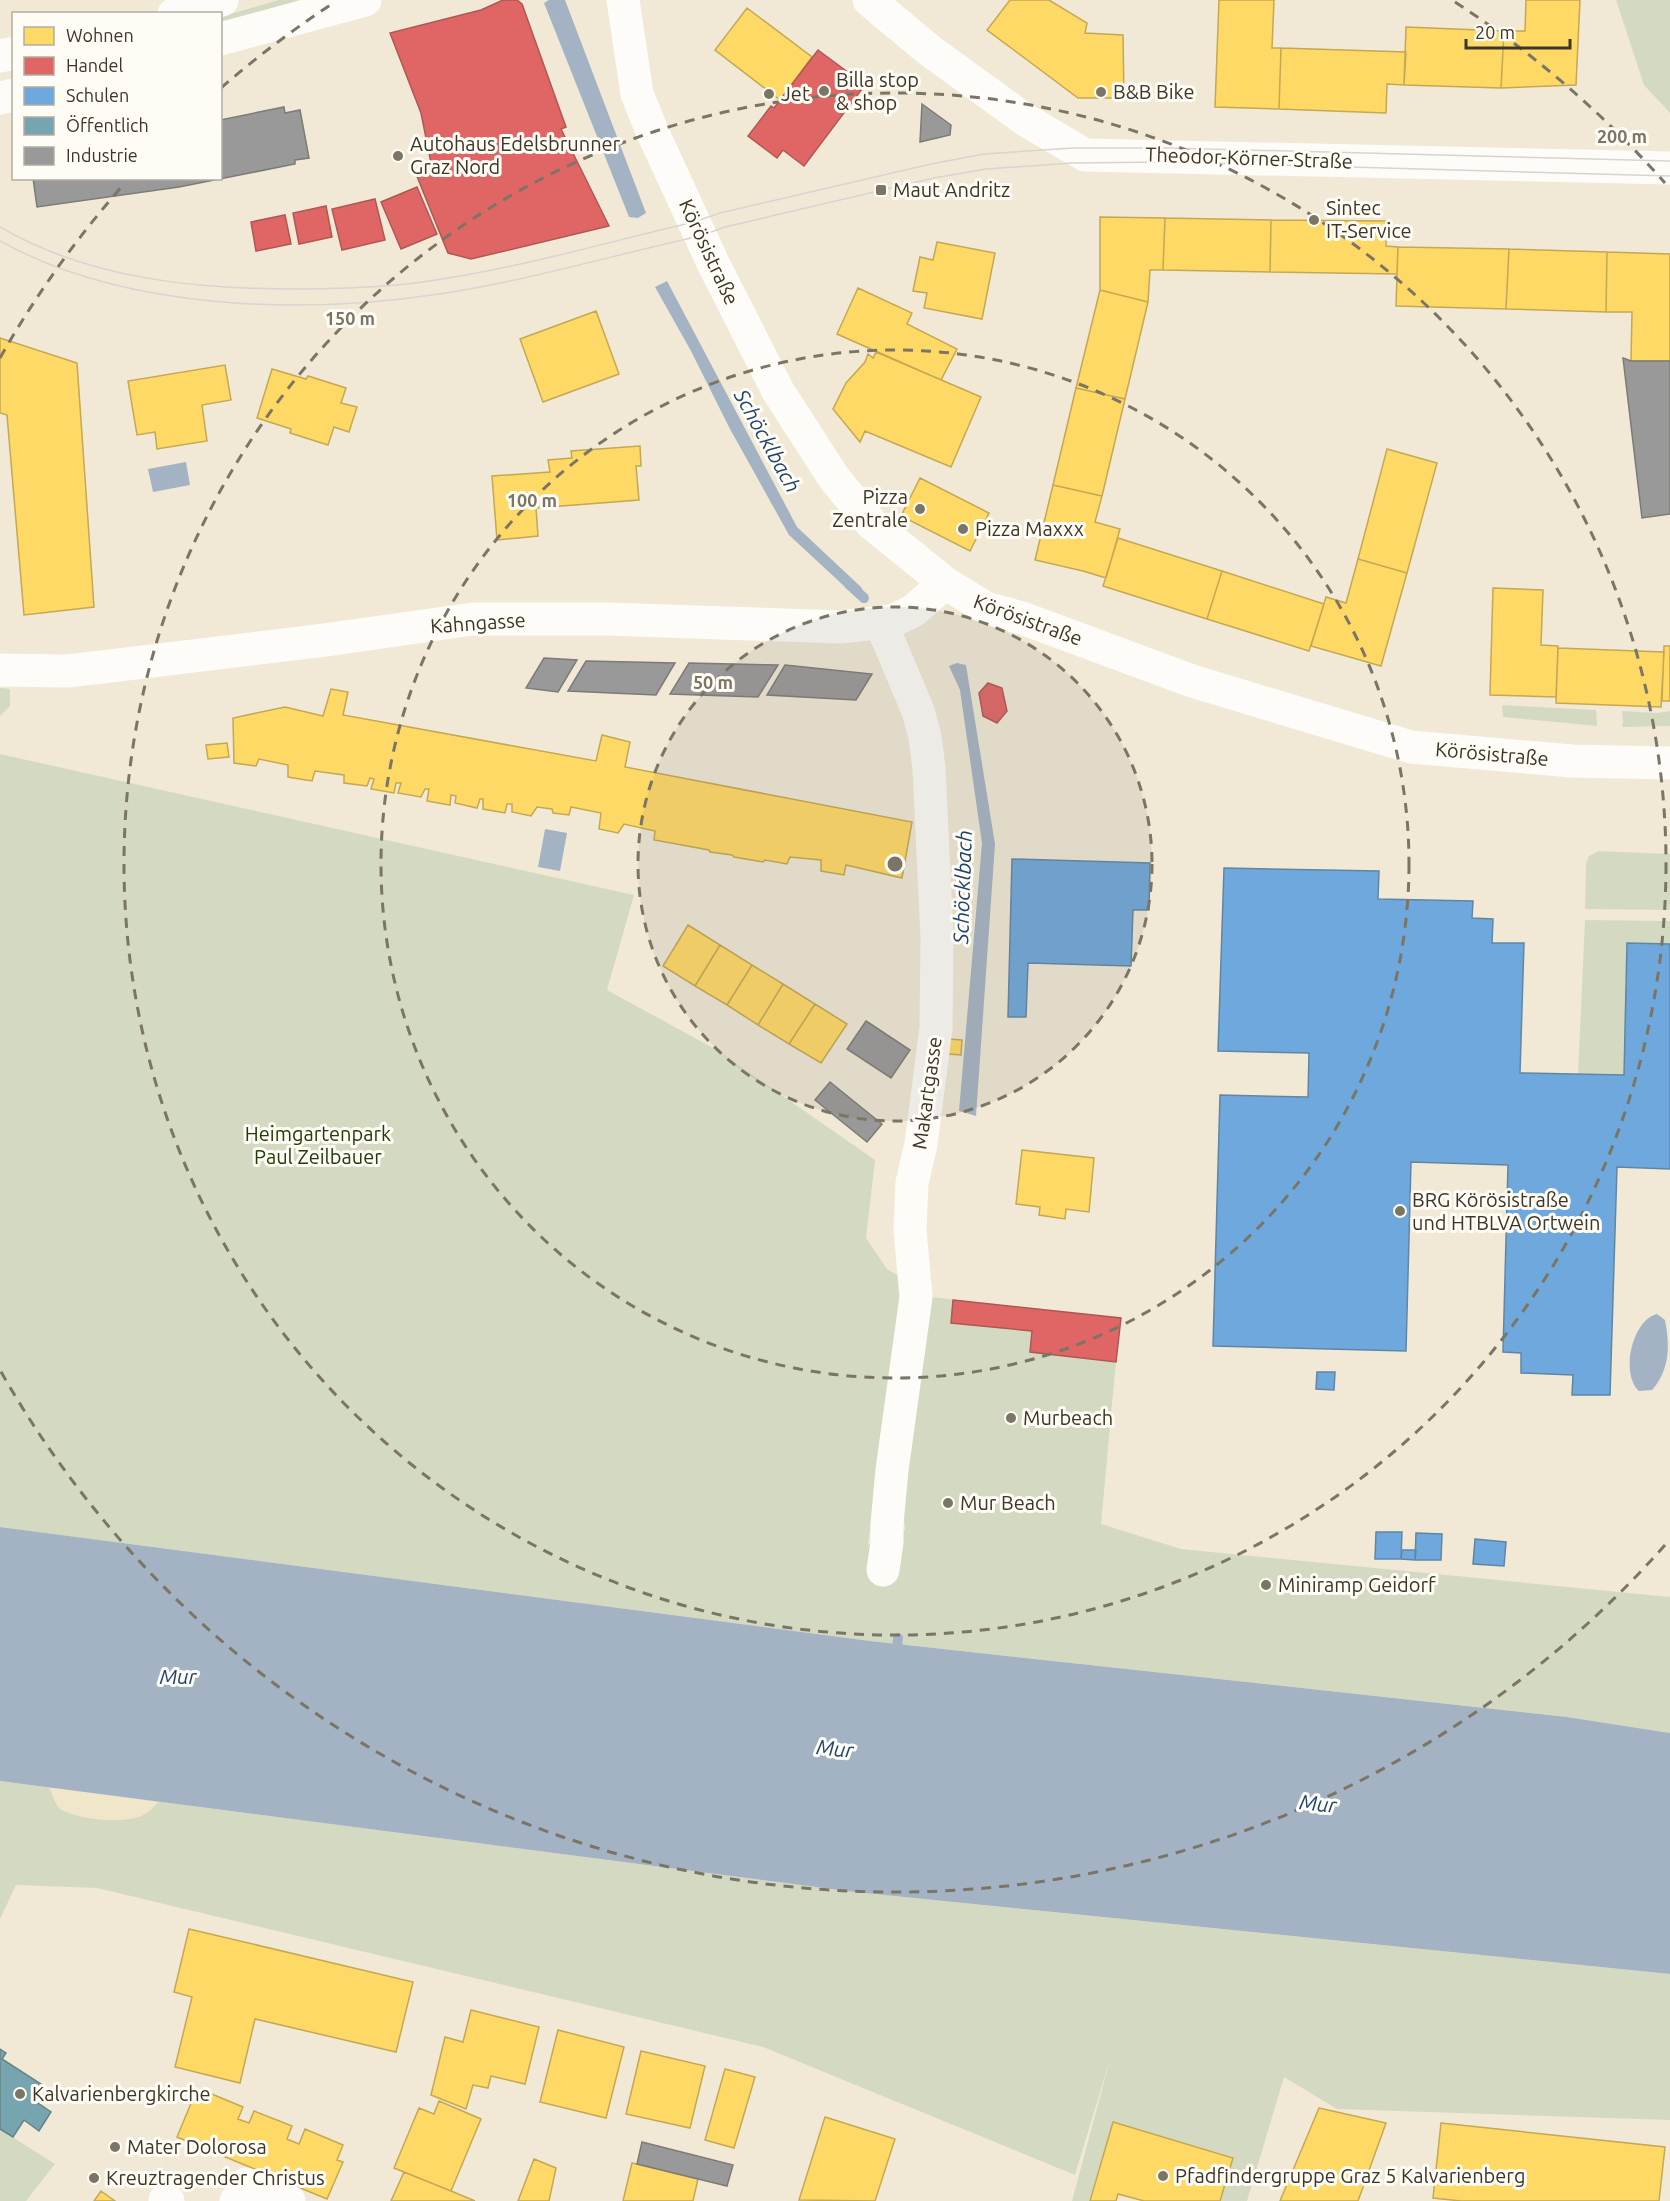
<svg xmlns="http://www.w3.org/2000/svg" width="1670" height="2201" font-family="Ubuntu,sans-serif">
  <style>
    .green { fill: #d4dac2 }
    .sand { fill: #f0e7ca }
    .water { fill: #a4b3c3 }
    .homes { fill: #ffd966; stroke: #c4a853; stroke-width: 1.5 }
    .shops { fill: #e06666; stroke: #af5853; stroke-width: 1.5 }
    .schools { fill: #6fa8dc; stroke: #6086a6; stroke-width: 1.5 }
    .public { fill: #76a5af; stroke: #658486; stroke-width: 1.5 }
    .industry { fill: #999; stroke: #7d7b77; stroke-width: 1.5 }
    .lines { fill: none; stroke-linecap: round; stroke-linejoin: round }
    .stream { stroke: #a4b3c3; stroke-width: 10 }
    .minor { stroke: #fdfcf9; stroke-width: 33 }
    .tertiary { stroke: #fdfcf9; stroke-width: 33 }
    .secondary { stroke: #fdfcf9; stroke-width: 33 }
    .primary { stroke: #fdfcf9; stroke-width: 33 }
    .tram { stroke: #d7d5cf; stroke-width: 1.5 }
    .ring { fill: none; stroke: #7b7565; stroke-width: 3; stroke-dasharray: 10 8 }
    .poi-dot { fill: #7b7565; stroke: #fffcf5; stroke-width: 2 }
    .labels { text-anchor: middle; stroke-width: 6; stroke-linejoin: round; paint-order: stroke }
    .poi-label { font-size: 20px; fill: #3c3628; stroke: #fffcf5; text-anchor: start }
    .street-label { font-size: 20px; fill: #3c3628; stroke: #fffcf5 }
    .park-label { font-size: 20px; fill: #213d09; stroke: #fffcf5 }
    .water-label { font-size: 21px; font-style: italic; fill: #1f446e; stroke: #fffcf5 }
    .centre { fill: #7b7565; stroke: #fffcf5; stroke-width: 3 }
    .ring-label { font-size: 18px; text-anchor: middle; font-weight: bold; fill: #7b7565; stroke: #fffcf5; stroke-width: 6; stroke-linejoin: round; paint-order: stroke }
  </style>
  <rect width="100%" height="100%" fill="#f1e9d6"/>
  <!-- green -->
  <path class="green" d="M278,0H299L221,25V17Z
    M1616,0H1670V113L1644,85Z
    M0,688L10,689V706L0,716Z
    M1502,705L1596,710L1597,726L1503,717Z
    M1622,711L1657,713L1670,711V726L1623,727L1621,724H1623Z
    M0,754L634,895L607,990L715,1049L875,1160L866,1238L887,1269L902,1278L868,1545L905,1530L902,1498L931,1297L1120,1318L1101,1524L1181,1549L1670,1597V1733L1567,1717L870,1641L0,1527Z
    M1599,851L1670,854V910L1585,909L1586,864L1589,856Z
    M1585,920L1670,921V944L1627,943L1624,1075L1578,1074Z
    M0,1781L855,1892L1670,1974V2120L1337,2109L1284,2077L1247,2201H1220L1233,2157L1114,2122L1090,2201H1072L1111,2056L1075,2175L763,2047L97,1888L16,1885L0,1919Z
    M0,2129L55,2164L26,2201H0Z"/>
  <!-- sand -->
  <path class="sand" d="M49,1787L159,1802C154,1806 150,1811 145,1814C129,1825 74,1820 59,1808C55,1804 52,1793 49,1787Z"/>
  <!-- water -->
  <path class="water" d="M549,0H565L646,213L638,218L629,217L544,3Z
    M667,281L797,527L862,588L858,599L789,535L730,429L691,351L655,287Z
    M186,462L190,485L153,492L148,469Z
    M957,663L966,665L995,844L976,1116L959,1111L982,843L960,690L949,666Z
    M545,829L567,833L560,871L538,867Z
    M1657,1314L1665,1320C1670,1346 1670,1369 1652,1390L1639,1391C1620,1374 1632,1320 1657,1314Z
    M0,1527L870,1641L1567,1717L1670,1733V1974L855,1892L0,1781Z"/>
  <!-- homes -->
  <path class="homes" d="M1010,0H1049L1087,23L1085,33L1123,35L1124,98H1078L987,30Z
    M1219,0H1274L1272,48H1281L1279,109L1215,107Z
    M1526,0H1580L1576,85L1501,88L1504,31H1525Z
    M747,8L812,57L780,100L715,50Z
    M1406,27L1504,31L1501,88L1404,85Z
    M1281,48L1406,52L1404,85L1387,84L1386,113L1279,109Z
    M1100,217L1165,218L1163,270H1150L1148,302L1100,290Z
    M1165,218L1271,220L1270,272L1163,270Z
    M1271,220L1387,221L1386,246L1398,247L1397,274L1270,272Z
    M937,242L995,253L982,319L924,308L927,293L913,291L920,257L933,260Z
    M1398,247L1509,249L1506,309L1396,306Z
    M1509,249L1607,252L1606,312L1506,309Z
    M1607,252L1670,254V361H1631L1632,312H1606Z
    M858,288L912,313L907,324L957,349L941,380L837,334Z
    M1100,290L1148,302L1125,399L1076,388Z
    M596,311L619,374L543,402L520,339Z
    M0,338L77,363L94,607L24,615L7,415L0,413Z
    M876,352L981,397L951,467L865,431L860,442L833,409L846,383L865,362L868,354L873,358Z
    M225,365L231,400L202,405L207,441L157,449L155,432L137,435L128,381Z
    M272,369L306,379L308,376L346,388L341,403L357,407L349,432L334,427L328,445L290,433L291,429L257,418Z
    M1076,388L1125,399L1102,496L1053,485Z
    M640,446L641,466H636L639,500L536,508L538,536L497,540L492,476L550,472L548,460L572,458L571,451Z
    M1387,449L1437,463L1407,573L1358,559Z
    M920,478L989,513L970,551L901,516Z
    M1053,485L1102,496L1095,522L1120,529L1106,578L1083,571L1035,560Z
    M1118,538L1222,571L1207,619L1103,586Z
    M1358,559L1407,573L1381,666L1311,646L1326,597L1346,603Z
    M1222,571L1324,604L1309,651L1207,619Z
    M1493,588L1543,590L1541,645L1558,646L1556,697L1490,695Z
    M1664,646H1670V701H1662Z
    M1558,648L1664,652L1661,707L1556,703Z
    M331,689L348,692L343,715L596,761L602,735L630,742L625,767L912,822L902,878L846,865L844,875L821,871V860L790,857L787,864L765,860L763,862L734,857L732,855L710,852L709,850L654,840L655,831L624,824L618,833L599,829L601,813L571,807L569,815L553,813L552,809L537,807L531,816L512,812V804H507L505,813L483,809V799H480L477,808L455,803L456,796L451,795L450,805L427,801L429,789H425L421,797L398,793L401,783H396L394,793L371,789L374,779L370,778L367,786L344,783V775L315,771L312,781L288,777V765L259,759L256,766L234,763L233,718L285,707L323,716Z
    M227,743L229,757L208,759L206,745Z
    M688,925L720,945L695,986L663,966Z
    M720,945L752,965L727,1005L695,986Z
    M752,965L783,984L758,1025L727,1005Z
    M783,984L815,1004L789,1044L758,1025Z
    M815,1004L847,1024L821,1063L789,1044Z
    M949,1039L962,1040L961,1055L948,1054Z
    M1022,1150L1094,1158L1089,1212L1066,1209L1065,1219L1039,1215L1040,1207L1016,1204Z
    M189,1929L413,1982L396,2052L255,2019L240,2083L175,2067L192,1997L174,1992Z
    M471,2010L539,2027L525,2084L491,2076L488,2088L473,2085L466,2109L431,2095L445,2037L463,2042Z
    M558,2030L624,2047L606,2118L540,2102Z
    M641,2051L705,2066L690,2128L626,2114Z
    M725,2069L755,2077L734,2148L705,2140Z
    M202,2090L243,2107L238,2119L249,2123L254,2111L292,2126L287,2139L299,2144L305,2129L343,2145L337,2160L343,2162L327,2199L177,2137L192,2101L197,2103Z
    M439,2101L481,2119L451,2191L394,2168L419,2108L434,2114Z
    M1319,2108L1386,2123L1358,2201H1280Z
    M825,2117L895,2139L875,2201L799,2200Z
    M1113,2122L1233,2158L1220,2201H1144L1118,2194L1116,2201H1090Z
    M1441,2123L1665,2147L1659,2201H1461L1433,2198Z
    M534,2159L556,2168L549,2201H518Z
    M632,2163L698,2179L693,2201H623Z
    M404,2172L451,2191L475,2201H391Z
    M101,2191L115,2201H94Z"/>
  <!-- shops -->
  <path class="shops" d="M503,0H517L522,4L566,127L561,129L609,226L471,259L448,253L416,174L432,168L421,113L390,33L481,10Z
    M818,50L865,85L804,166L783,150L777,158L748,136L771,106L774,108Z
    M417,187L437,234L401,249L381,202Z
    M375,199L385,240L342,250L332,209Z
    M326,206L332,237L299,244L293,213Z
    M285,215L291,244L256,251L251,222Z
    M988,683L1002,688L1007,711L997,723L983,716L979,693Z
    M953,1300L1121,1318L1116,1362L1030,1352L1032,1331L951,1323Z"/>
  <!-- schools -->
  <path class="schools" d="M1012,859L1150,863L1149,910H1133L1131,966L1028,963L1026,1017H1008Z
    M1224,868L1379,871L1378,899L1473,901L1472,918L1493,919L1492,943H1524L1520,1073L1624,1075L1627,943L1670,944V1169L1617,1167L1610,1395H1572L1573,1375L1521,1373V1353L1503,1352L1508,1165L1411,1162L1406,1351L1213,1346L1220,1095L1308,1097L1309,1053L1218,1051Z
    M1317,1372H1335L1334,1390L1316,1389Z
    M1376,1532H1402L1401,1559H1375Z
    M1416,1533L1442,1534L1441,1560H1415Z
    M1475,1539L1506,1542L1504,1566L1473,1564Z
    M1402,1550H1416L1415,1560L1401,1559Z"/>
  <!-- public -->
  <path class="public" d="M0,2049L6,2053L2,2059L44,2086L35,2101L51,2112L39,2131L24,2120L13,2137L0,2129Z"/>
  <!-- industry -->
  <path class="industry" d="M922,104L951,125L950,135L920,142Z
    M284,107L285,113L300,110L309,158L295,160V164L179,187L37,207L33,178H220V120Z
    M1623,358L1631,361H1670V514L1642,518Z
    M544,658L577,660L558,692L526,688Z
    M586,661L675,663L656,695L568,691Z
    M689,663L778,665L758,697L670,694Z
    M785,665L872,674L856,700L767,695Z
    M866,1021L910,1050L891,1078L847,1049Z
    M830,1082L882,1124L867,1142L815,1100Z
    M642,2142L733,2165L727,2186L637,2164Z"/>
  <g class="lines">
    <!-- stream -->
    <path class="stream" d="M849,584L864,598
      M896,1659L898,1638"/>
    <!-- minor -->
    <path class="minor" d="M881,623L918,711L925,737L929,768L937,938L936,1028L921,1144L912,1183L910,1230L916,1297L892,1470L887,1524V1542L883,1570
      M0,670L67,671L102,667L325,640L473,619H607L841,627L892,621L913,611L945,583
      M165,2200L168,2201
      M236,2201L246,2184L289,2201"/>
    <!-- tertiary -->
    <path class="tertiary" d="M623,0L637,94L652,131L713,263L778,391L834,478L871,523L945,583L986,608L1022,618L1192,681L1411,747L1572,761L1670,763"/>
    <!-- secondary -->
    <path class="secondary" d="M869,0L929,50L1024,119L1085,155L1670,168"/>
    <!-- primary -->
    <path class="primary" d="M174,14L222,0
      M220,39L365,0
      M0,56L14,53
      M0,98L14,95"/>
    <!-- tram -->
    <path class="tram" d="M0,227C92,281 205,290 309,289C351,288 394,287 436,280C523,267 608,242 694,222L720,213L931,164L984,154L1073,148H1169L1670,161
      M0,241C124,310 301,315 439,294C527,281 613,255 700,236L725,227L934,178L986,169L1072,163L1167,162L1670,176"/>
  </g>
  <!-- distance rings -->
  <circle cx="895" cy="864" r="257" fill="#7b7565" fill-opacity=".12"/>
  <g class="ring">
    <circle cx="895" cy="864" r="257"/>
    <circle cx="895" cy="864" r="514"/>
    <circle cx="895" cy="864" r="771"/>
    <path d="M1665 1545A1028 1028 0 0 1 0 1370M0 358A1028 1028 0 0 1 125 183M221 88A1028 1028 0 0 1 335 2M1455 2A1028 1028 0 0 1 1665 183"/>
  </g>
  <!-- markers -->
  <g class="poi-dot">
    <circle cx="824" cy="91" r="6"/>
    <circle cx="1101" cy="92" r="6"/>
    <circle cx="769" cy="94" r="6"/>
    <circle cx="398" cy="156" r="6"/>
    <rect x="875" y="184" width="12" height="12" rx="3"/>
    <circle cx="1314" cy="220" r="6"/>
    <circle cx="920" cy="509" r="6"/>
    <circle cx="963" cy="529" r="6"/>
    <circle cx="1400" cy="1211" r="6"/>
    <circle cx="1011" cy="1418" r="6"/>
    <circle cx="948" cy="1503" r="6"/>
    <circle cx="1266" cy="1585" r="6"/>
    <circle cx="20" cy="2094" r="6"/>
    <circle cx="115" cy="2147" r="6"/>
    <circle cx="1163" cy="2176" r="6"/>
    <circle cx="94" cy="2178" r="6"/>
  </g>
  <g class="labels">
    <!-- poi labels -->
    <g class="poi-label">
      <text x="836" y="87">Billa stop<tspan x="836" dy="23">&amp; shop</tspan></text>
      <text x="1113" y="99">B&amp;B Bike</text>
      <text x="781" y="101">Jet</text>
      <text x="410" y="151">Autohaus Edelsbrunner<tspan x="410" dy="23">Graz Nord</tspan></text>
      <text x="893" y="197">Maut Andritz</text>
      <text x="1326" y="215">Sintec<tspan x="1326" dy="23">IT-Service</tspan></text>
      <text x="908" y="504" text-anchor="end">Pizza<tspan x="908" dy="23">Zentrale</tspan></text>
      <text x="975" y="536">Pizza Maxxx</text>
      <text x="1412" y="1207">BRG Körösistraße<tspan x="1412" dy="23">und HTBLVA Ortwein</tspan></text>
      <text x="1023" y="1425">Murbeach</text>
      <text x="960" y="1510">Mur Beach</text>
      <text x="1278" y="1592">Miniramp Geidorf</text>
      <text x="32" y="2101">Kalvarienbergkirche</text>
      <text x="127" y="2154">Mater Dolorosa</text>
      <text x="1175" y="2183">Pfadfindergruppe Graz 5 Kalvarienberg</text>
      <text x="106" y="2185">Kreuztragender Christus</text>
    </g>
    <!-- street labels -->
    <g class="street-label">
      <text transform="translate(1249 158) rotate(2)" y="7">Theodor-Körner-Straße</text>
      <text transform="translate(709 252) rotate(65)" y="7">Körösistraße</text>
      <text transform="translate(1028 620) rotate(20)" y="7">Körösistraße</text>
      <text transform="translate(478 623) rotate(-4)" y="7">Kahngasse</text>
      <text transform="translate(1492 754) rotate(5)" y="7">Körösistraße</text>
      <text transform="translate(927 1093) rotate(-82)" y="7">Makartgasse</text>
    </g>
    <!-- park labels -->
    <g class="park-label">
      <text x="318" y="1141">Heimgartenpark<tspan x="318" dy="23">Paul Zeilbauer</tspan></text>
    </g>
    <!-- water labels -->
    <g class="water-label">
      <text transform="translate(767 441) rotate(61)" y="7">Schöcklbach</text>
      <text transform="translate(963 887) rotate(-88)" y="7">Schöcklbach</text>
      <text x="178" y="1684">Mur</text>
      <text transform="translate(835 1749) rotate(6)" y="7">Mur</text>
      <text transform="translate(1318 1804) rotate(6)" y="7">Mur</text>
    </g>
  </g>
  <circle cx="895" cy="864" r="9" class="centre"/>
  <g class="ring-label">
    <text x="1622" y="143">200 m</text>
    <text x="350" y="325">150 m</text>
    <text x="532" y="507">100 m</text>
    <text x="713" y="689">50 m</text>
  </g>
  <!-- legend -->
  <rect x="12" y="12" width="210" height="168" fill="#fffcf5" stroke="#b1ada3" stroke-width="1.5"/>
  <rect x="24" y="27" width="30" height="18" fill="#ffd966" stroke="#b1ada3" stroke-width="1.5"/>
  <text x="66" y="42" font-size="18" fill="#3c3628">Wohnen</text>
  <rect x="24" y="57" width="30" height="18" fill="#e06666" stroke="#b1ada3" stroke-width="1.5"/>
  <text x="66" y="72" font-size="18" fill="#3c3628">Handel</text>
  <rect x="24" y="87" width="30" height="18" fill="#6fa8dc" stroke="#b1ada3" stroke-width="1.5"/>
  <text x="66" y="102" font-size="18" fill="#3c3628">Schulen</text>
  <rect x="24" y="117" width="30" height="18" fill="#76a5af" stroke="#b1ada3" stroke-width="1.5"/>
  <text x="66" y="132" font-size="18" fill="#3c3628">Öffentlich</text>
  <rect x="24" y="147" width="30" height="18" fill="#999999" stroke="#b1ada3" stroke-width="1.5"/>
  <text x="66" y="162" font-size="18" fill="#3c3628">Industrie</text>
  <!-- scale -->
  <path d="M1466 39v9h104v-9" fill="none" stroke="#3c3628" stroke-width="3"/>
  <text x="1475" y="39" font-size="18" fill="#3c3628" stroke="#fffcf5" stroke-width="4.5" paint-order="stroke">20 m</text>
</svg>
